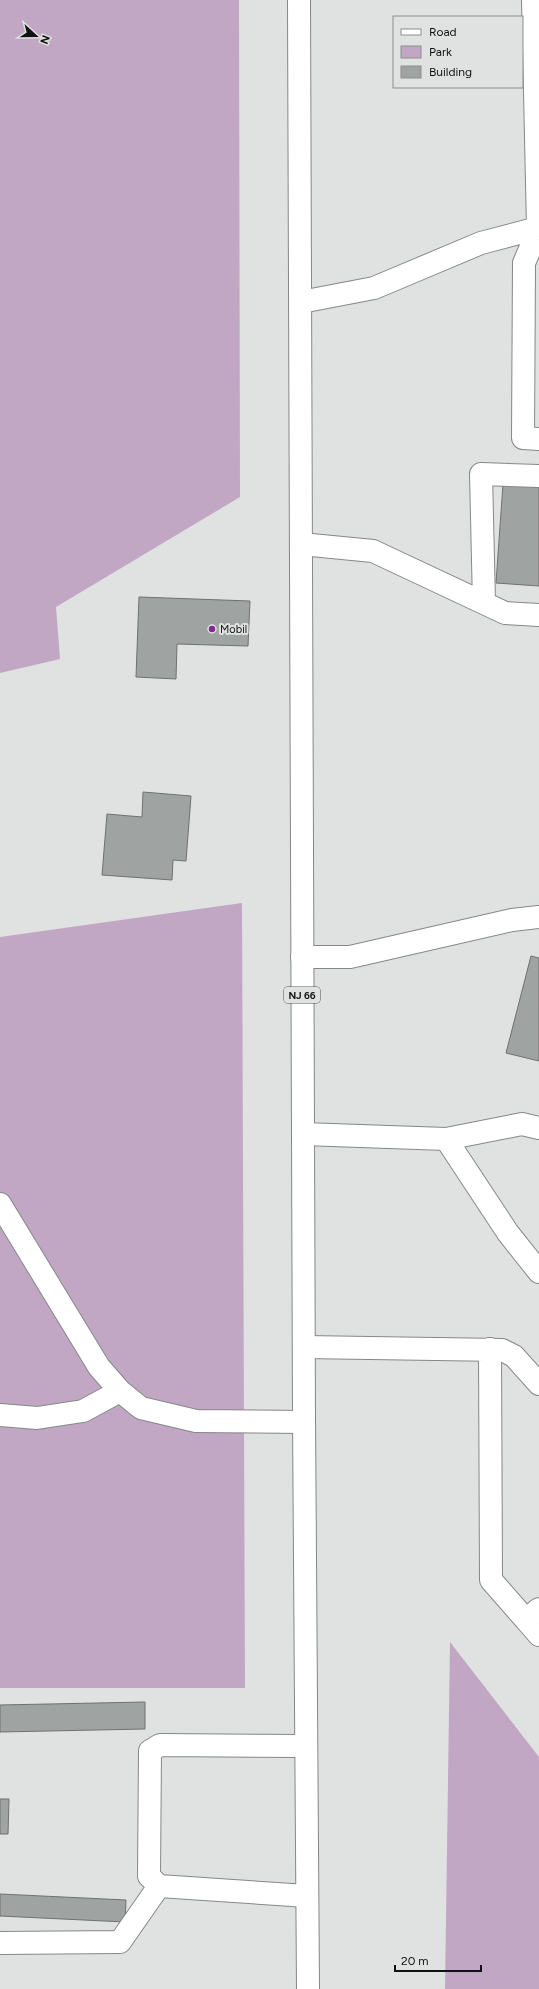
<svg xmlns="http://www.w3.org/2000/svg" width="539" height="1989" font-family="Figtree,sans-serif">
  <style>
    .green { fill: #c1a7c3 }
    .building { fill: #9fa3a1; stroke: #6e7170 }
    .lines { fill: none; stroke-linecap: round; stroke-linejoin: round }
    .minor-casing { stroke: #858887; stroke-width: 24 }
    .highway-casing { stroke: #858887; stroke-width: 24 }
    .minor { stroke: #fff; stroke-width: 22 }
    .highway { stroke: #fff; stroke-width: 22 }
    .poi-dot { fill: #882892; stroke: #dfe2e1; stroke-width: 1.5 }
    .labels { text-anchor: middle; stroke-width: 4; stroke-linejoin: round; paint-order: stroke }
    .shield { fill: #dfe2e1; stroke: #4e504f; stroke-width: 1 }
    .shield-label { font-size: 10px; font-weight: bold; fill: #101111 }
    .poi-label { font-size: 11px; fill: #101111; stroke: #dfe2e1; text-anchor: start }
  </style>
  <rect width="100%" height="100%" fill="#dfe2e1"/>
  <!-- green -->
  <path class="green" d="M0,0H239L240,497L56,607L60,659L0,673Z
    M242,903L245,1688H0V937Z
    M450,1642L539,1757V1989H445Z"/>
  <!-- building -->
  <path class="building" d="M503,484L539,486V586L496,583Z
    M139,597L250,601L248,646L177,644L176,679L136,677Z
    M143,792L191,796L186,861L173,860L172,880L102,875L107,814L142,817Z
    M531,956L539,958V1061L506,1053Z
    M145,1702V1729L0,1732V1705Z
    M0,1799H9L8,1834H0Z
    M0,1894L126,1900L125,1922L0,1916Z"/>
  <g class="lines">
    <defs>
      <path id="minor" d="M539,228L524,263L523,438L539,439
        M301,302L374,288L481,243L538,228L533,0
        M301,544L373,551L505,613L539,615
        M484,603L481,474L539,476
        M302,957H350L512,920L539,917
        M303,1134L446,1139L522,1124L539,1128
        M446,1139L508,1233L539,1272
        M0,1204L99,1367L120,1391L141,1408L196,1421L304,1422
        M304,1347L502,1350L514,1356L539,1384
        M490,1349L491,1580L526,1620L539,1609
        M0,1415L37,1418L83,1411L120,1391
        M526,1620L539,1635
        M306,1746L160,1745L150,1751L149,1876L159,1886L307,1896
        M0,1943L120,1942L159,1886"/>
      <path id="highway" d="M299,0L304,1416L308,1989"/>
    </defs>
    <!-- minor casing -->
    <use href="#minor" class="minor-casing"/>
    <!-- highway casing -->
    <use href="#highway" class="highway-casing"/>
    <!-- minor -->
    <use href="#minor" class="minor"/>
    <!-- highway -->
    <use href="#highway" class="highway"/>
  </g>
  <!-- markers -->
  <circle class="poi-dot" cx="212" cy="629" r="4"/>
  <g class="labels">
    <!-- shield labels -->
    <rect class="shield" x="284" y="987" width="36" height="16" rx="3"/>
    <g class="shield-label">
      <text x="302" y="999">NJ 66</text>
    </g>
    <!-- poi labels -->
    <g class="poi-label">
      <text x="220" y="633">Mobil</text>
    </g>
  </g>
  <!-- legend -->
  <rect x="393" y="16" width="130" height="72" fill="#dfe2e1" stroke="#8c8e8e"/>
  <rect x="401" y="29" width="20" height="6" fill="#ffffff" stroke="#8c8e8e"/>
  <text x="429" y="36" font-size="12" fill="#101111">Road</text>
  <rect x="401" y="46" width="20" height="12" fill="#c1a7c3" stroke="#8c8e8e"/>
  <text x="429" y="56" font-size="12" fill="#101111">Park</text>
  <rect x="401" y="66" width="20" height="12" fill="#9fa3a1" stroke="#8c8e8e"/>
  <text x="429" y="76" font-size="12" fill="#101111">Building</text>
  <!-- north arrow -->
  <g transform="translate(36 36) rotate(111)" stroke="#dfe2e1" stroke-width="3" paint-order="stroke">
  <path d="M0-3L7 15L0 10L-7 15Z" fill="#101111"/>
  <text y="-6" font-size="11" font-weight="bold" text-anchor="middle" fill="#101111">N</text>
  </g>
  <!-- scale -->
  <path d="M395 1965v6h86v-6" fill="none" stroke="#101111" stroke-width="2"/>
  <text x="401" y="1965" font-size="12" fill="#101111" stroke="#dfe2e1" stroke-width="3" paint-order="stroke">20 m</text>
</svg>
